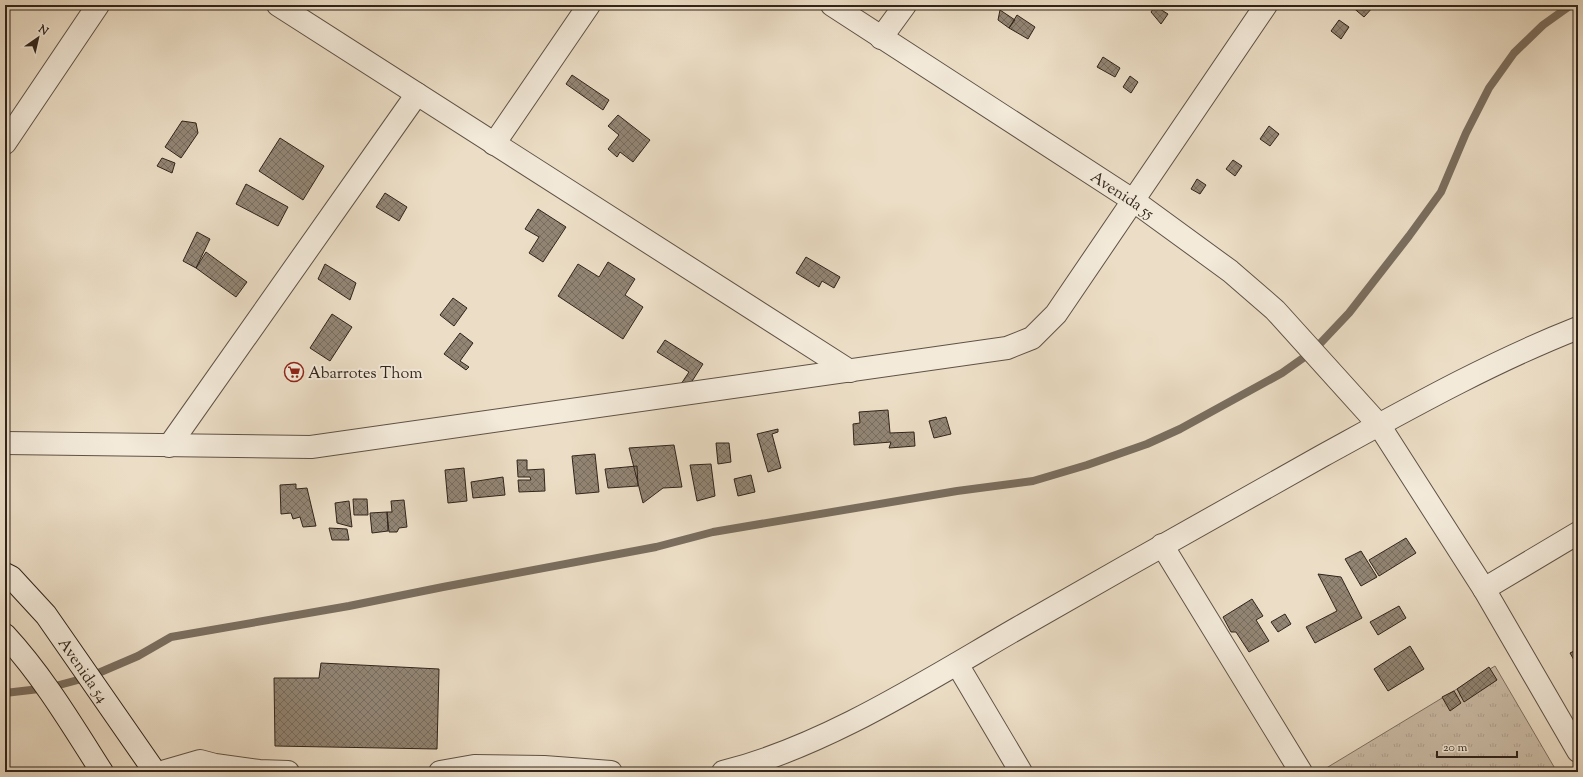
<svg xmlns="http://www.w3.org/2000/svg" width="1583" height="777" font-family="'Sorts Mill Goudy',serif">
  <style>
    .grass { fill: url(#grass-tufts); stroke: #7e7162 }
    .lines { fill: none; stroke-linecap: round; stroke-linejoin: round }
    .stream { stroke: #7a6e5f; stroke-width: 8 }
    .building { fill: url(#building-cross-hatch); stroke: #30241b }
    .minor-casing { stroke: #5f5246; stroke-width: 24 }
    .secondary-casing { stroke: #30241b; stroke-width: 24 }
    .minor { stroke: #f3eada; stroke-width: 22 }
    .secondary { stroke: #f3eada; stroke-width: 22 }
    .labels { text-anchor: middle; stroke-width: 4; stroke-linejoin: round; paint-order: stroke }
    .street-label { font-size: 16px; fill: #30241b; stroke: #f3eada }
    .poi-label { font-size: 16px; fill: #30241b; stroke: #f3eada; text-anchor: start }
  </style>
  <defs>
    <pattern id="grass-tufts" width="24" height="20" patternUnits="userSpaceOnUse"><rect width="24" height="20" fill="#ccbea9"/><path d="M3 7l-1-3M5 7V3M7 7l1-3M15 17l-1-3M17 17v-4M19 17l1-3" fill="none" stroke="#b0a391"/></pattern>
    <pattern id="building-cross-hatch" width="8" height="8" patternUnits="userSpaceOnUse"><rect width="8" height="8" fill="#928574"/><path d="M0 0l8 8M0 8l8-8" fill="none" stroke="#786d5e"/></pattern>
  </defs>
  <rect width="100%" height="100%" fill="#ecdec6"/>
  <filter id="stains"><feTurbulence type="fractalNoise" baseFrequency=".005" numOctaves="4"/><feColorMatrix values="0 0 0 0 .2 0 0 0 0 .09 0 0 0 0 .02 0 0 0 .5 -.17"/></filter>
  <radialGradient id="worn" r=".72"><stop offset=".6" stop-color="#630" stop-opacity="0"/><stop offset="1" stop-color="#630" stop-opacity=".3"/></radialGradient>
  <!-- grass -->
  <path class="grass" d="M1495,666L1557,772H1324L1323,770Z"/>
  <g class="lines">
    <!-- stream -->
    <path class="stream" d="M5,693L48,688L89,677L138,656L171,637L349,606L443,587L656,547L713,532L957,491L1033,481L1087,465L1147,444L1180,429L1282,373L1313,351L1349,313L1409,236L1441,192L1466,133L1489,88L1514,53L1543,25L1571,5"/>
  </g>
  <!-- building -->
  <path class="building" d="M1350,5H1373L1374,6L1364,17Z
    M1155,6L1168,14L1161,24L1151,12Z
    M1000,10L1015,20L1009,28L998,20Z
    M1017,15L1035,27L1028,39L1009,28Z
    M1339,20L1349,27L1341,39L1331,31Z
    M1103,57L1120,68L1115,77L1097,67Z
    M572,75L609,100L603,110L566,84Z
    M1130,76L1138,82L1131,93L1123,87Z
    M618,115L650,140L633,162L620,152L617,157L608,149L619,135L608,126Z
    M182,121L196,123L198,133L181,158L165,147Z
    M1269,126L1279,134L1270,146L1260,139Z
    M280,138L324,166L303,200L259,171Z
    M162,158L175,163L172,173L157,166Z
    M1233,160L1242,166L1235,176L1226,169Z
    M1197,179L1206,185L1200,194L1191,189Z
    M246,184L288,207L278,226L236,204Z
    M385,193L407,207L399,221L376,207Z
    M538,209L566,227L543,262L529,253L539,237L525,229Z
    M197,232L210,239L196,268L183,261Z
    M206,252L247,282L236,297L196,268Z
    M806,257L840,277L834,288L822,281L819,287L796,273Z
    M608,262L635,279L625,295L643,307L623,339L558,296L578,264L599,277Z
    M325,264L356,283L350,300L318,279Z
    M453,298L467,308L454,326L440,315Z
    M332,314L352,327L330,361L310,348Z
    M460,333L473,343L460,361L469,367L466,370L444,354Z
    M665,340L703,364L689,386L681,384L689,372L657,352Z
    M888,410L890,433L914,432L915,446L889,448L891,442L854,445L853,424L860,423L859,412Z
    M946,417L951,434L934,438L929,421Z
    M778,429V432L772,434L781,468L768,472L757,434Z
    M716,443H729L731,462L718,464Z
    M674,445L682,487L663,488L643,503L629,448Z
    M595,454L599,492L576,494L572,456Z
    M517,460H527V470L544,469L545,491L519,492L518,480H531L530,477H518Z
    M711,464L715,496L697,501L690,465Z
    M637,466L638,486L608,488L605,469Z
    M464,468L467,501L448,503L445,470Z
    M751,475L755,492L738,496L734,479Z
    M503,477L505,495L473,498L471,482Z
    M296,484V489L307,488L316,526L303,527L300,517L293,519L291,513L281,514L280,485Z
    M353,499H367L368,515H354Z
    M404,500L407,527L399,528L397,532H389L387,512H392L391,501Z
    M349,501L352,527L337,523L335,503Z
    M387,512L388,531L372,533L370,513Z
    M329,528L347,529L349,540H332Z
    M1406,538L1416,553L1379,576L1369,560Z
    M1361,551L1377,577L1361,586L1345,559Z
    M1318,574L1341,577L1362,618L1315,643L1306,627L1337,611Z
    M1252,599L1263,616L1256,620L1269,641L1249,652L1236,632H1231L1223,617Z
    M1399,606L1406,618L1378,635L1370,622Z
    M1285,614L1291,624L1278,632L1271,622Z
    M1410,646L1424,669L1388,691L1374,669Z
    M1578,649V667L1570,653Z
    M321,663L439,669L437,749L275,746L274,678H319Z
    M1489,667L1497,680L1464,702L1457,689Z
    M1454,691L1461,703L1450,711L1442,697Z"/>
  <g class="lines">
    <defs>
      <g id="minor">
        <path d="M278,5L850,371"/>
        <path id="s1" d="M832,5L1134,201L1230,271L1275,310L1379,425L1484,589L1578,751"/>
        <path d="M881,38L905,5"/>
        <path d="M5,143L98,5"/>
        <path d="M494,144L589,5"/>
        <path d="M5,443L311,447L1007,348L1032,338L1056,314L1266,5"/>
        <path d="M169,446L417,94"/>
        <path d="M1162,545L1301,772"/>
        <path d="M1484,589L1578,533"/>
        <path d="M957,664L1021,772"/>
        <path d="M162,772L200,761L215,765L259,771L288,772"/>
        <path d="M440,772L474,766L544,767L611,772"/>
        <path d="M723,772C826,746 926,681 1018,628C1119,570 1220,513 1322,456C1406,410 1489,363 1578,328"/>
      </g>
      <g id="secondary">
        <path id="s2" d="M5,574L11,577L46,615L155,772"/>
        <path d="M5,635C43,676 72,725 102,772"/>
      </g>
    </defs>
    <!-- minor casing -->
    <use href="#minor" class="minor-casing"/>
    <!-- secondary casing -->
    <use href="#secondary" class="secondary-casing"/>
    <!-- minor -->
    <use href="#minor" class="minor"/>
    <!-- secondary -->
    <use href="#secondary" class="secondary"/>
  </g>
  <!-- icons -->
  <defs>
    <symbol id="supermarket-ring" viewBox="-11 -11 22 22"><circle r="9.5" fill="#f3eada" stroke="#8f2418" stroke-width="1.5"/><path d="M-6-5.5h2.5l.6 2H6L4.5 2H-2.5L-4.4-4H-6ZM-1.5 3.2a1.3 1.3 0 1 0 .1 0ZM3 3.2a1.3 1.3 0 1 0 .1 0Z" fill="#8f2418"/></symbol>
  </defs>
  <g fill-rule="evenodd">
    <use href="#supermarket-ring" x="283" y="361" width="22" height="22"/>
  </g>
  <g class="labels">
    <!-- street labels -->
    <g class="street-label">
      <text dy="6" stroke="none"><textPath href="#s1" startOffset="347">Avenida 55</textPath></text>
      <text dy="6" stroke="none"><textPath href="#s2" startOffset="125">Avenida 54</textPath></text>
    </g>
    <!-- poi labels -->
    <g class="poi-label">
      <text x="308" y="378">Abarrotes Thom</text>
    </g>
  </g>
  <!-- margin -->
  <rect width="1583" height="777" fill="none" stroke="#ecdec6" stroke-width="20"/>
  <rect x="6" y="6" width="1571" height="765" fill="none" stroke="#30241b" stroke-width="2"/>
  <rect x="10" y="10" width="1563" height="757" fill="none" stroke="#30241b"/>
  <!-- north arrow -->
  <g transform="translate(38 38) rotate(34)" stroke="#f3eada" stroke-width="3" paint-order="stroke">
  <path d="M0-3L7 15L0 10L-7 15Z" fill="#30241b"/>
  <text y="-6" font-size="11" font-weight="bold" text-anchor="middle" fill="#30241b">N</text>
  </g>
  <!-- scale -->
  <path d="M1437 751v6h80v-6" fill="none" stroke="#30241b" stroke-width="2"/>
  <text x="1443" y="751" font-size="12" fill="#30241b" stroke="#f3eada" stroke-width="3" paint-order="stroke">20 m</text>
  <rect width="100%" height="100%" filter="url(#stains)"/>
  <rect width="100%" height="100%" fill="url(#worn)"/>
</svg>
